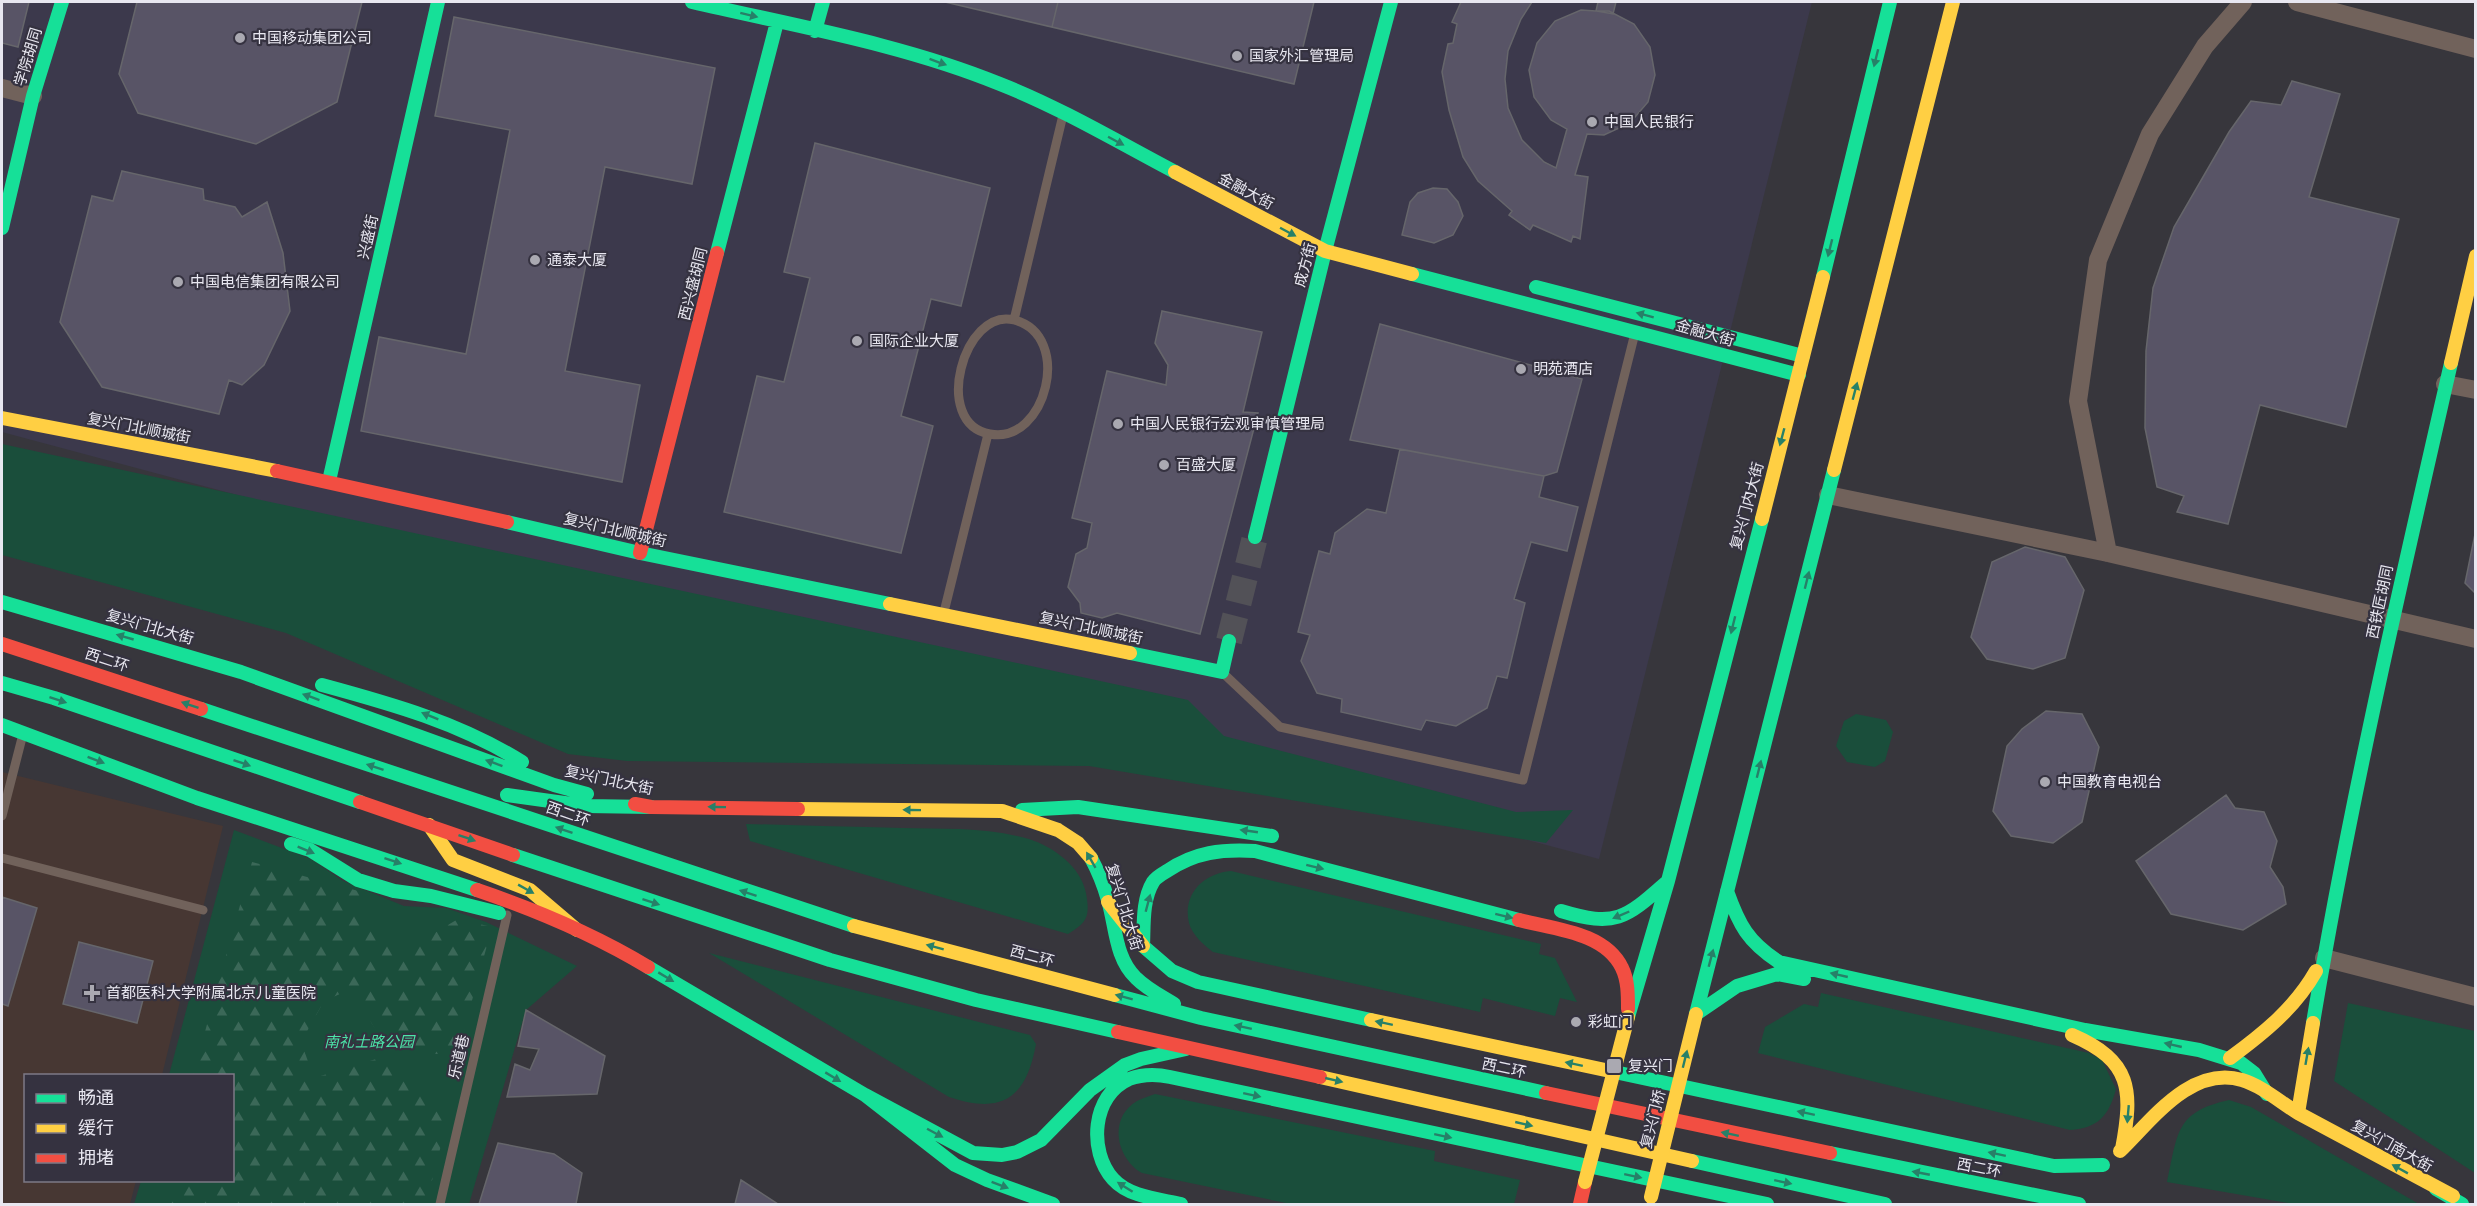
<svg xmlns="http://www.w3.org/2000/svg" width="2477" height="1206" font-family="'Times New Roman','Noto Sans SC',serif">
  <style>
    .built { fill: #3c394c }
    .medical { fill: #473733 }
    .green { fill: #1a4e3b }
    .forest { fill: url(#forest-firs) }
    .building { fill: #585466; stroke: #66666b; stroke-width: 1.5 }
    .lines { fill: none; stroke-linecap: round; stroke-linejoin: round }
    .secondary-tunnel { stroke: #525157; stroke-width: 26; stroke-dasharray: 26 13; stroke-linecap: butt }
    .lane { stroke: #71625b; stroke-width: 9 }
    .street { stroke: #71625b; stroke-width: 18 }
    .fast { stroke: #16e098; stroke-width: 14 }
    .slow { stroke: #ffcf43; stroke-width: 14 }
    .jam { stroke: #f24e42; stroke-width: 14 }
    .slow-bridge { stroke: #ffcf43; stroke-width: 14 }
    .oneway { fill: #278068 }
    .poi-dot { fill: #aaa9b1; stroke: #353240; stroke-width: 2 }
    .labels { text-anchor: middle; stroke-width: 4.5; stroke-linejoin: round; paint-order: stroke }
    .poi-label { font-size: 15px; fill: #e8e7f0; stroke: #353240; text-anchor: start }
    .street-label { font-size: 15px; fill: #e8e7f0; stroke: #353240 }
    .park-label { font-size: 15px; font-style: italic; fill: #4ce5a9; stroke: #353240 }
  </style>
  <defs>
    <pattern id="forest-firs" width="22" height="20" patternUnits="userSpaceOnUse" patternTransform="scale(1.5)"><rect width="22" height="20" fill="#1a4e3b"/><path d="M5 1l3.5 6h-7zM16 11l3.5 6h-7z" fill="#3b6858"/></pattern>
  </defs>
  <rect width="100%" height="100%" fill="#37363c"/>
  <!-- built -->
  <path class="built" d="M2,2H1812L1599,859L2,432Z"/>
  <!-- medical -->
  <path class="medical" d="M2,772L223,826L162,1075L26,1076V1180L136,1181L130,1204H2Z"/>
  <!-- green -->
  <path class="green" d="M2,444L1188,700L1224,736L1516,812L1573,810L1546,843L1089,766L627,761L568,754L286,633L2,555Z
    M1856,714L1886,720L1893,732L1885,761L1875,767L1847,762L1836,746L1844,721Z
    M746,824C798,825 850,827 902,828C945,829 987,827 1029,839C1054,847 1081,867 1086,893C1090,916 1088,922 1068,934L750,841Z
    M234,830L311,859L343,881L404,906L446,908L486,922L577,966L526,1010L469,1204H134L141,1181L232,1180V1076L169,1075Z
    M1231,871L1541,944L1539,954L1555,958L1577,1002L1560,998L1555,1016L1483,998L1480,1012L1213,952C1204,945 1192,935 1189,923C1182,894 1204,873 1231,871Z
    M709,953L1030,1035L1036,1044C1026,1098 1003,1115 949,1097Z
    M1821,993L2089,1053L2102,1060L2116,1089C2109,1115 2099,1128 2070,1130L1758,1053L1765,1027L1804,1004L1818,1007Z
    M2348,1003L2475,1031V1173L2334,1081Z
    M1155,1094L1435,1151L1434,1161L1520,1180L1514,1204H1291L1142,1173C1116,1158 1108,1118 1137,1101C1142,1098 1150,1096 1155,1094Z
    M2229,1100L2251,1107L2419,1204H2294L2167,1182C2178,1133 2175,1112 2229,1100Z"/>
  <!-- forest -->
  <path class="forest" d="M252,862L362,892L363,910L369,927L401,944L421,941L458,919L492,927L458,1052L436,1054L379,1034L349,990L324,1001L301,1042L314,1078L386,1056L449,1114L426,1204H164L169,1181L232,1180V1076L193,1075Z"/>
  <!-- building -->
  <path class="building" d="M2,2H29L18,47L2,43Z
    M137,2H362L337,102L256,144L138,113L119,74Z
    M945,2H1058L1052,27Z
    M945,2H1314L1294,84Z
    M1058,2H1314L1294,84L1052,27Z
    M1461,2H1532L1521,19L1508,51L1505,79L1508,108L1522,140L1544,162L1556,168L1567,129L1551,120L1534,97L1529,70L1537,43L1555,21L1581,10L1596,11H1609L1634,24L1650,47L1655,75L1648,102L1630,123L1604,135L1587,134L1575,175L1588,177L1580,239L1573,236L1571,242L1533,225L1530,230L1509,215L1512,211L1478,181L1463,157L1449,110L1442,72L1448,44L1453,43L1457,24L1452,22Z
    M1598,2H1616L1613,14L1596,11Z
    M454,17L715,68L692,184L605,167L565,371L640,385L622,482L361,431L379,337L466,354L510,130L435,116Z
    M2292,81L2340,94L2309,197L2399,219L2346,427L2260,405L2228,524L2177,512L2184,496L2157,487L2145,428L2146,351L2153,288L2174,227L2229,132L2251,101L2281,105Z
    M815,143L990,188L961,306L931,299L901,416L933,426L901,553L724,512L757,376L784,382L810,278L784,272Z
    M122,171L203,189L204,200L235,207L242,217L267,202L283,253L290,311L264,365L242,385L229,380L219,414L102,387L60,322L92,196L113,201Z
    M1433,188L1447,189L1458,202L1463,216L1453,235L1434,243L1402,235L1410,202L1418,193Z
    M1162,311L1262,332L1243,412L1258,413L1200,634L1117,613L1102,618L1081,613L1080,603L1068,587L1076,554L1087,548L1092,523L1072,518L1107,371L1166,385L1168,365L1155,343Z
    M1380,324L1582,379L1557,472L1544,476L1350,440Z
    M1400,449L1544,476L1539,497L1578,507L1567,551L1531,542L1514,599L1525,603L1507,678L1497,676L1487,708L1456,726L1426,720L1421,730L1341,712L1342,699L1317,693L1301,661L1310,635L1298,632L1319,551L1330,554L1335,533L1367,509L1386,513Z
    M2475,534H2476V594L2465,583Z
    M2025,547L2065,557L2084,590L2065,658L2033,669L1987,659L1971,637L1992,562Z
    M2046,711L2082,714L2099,747L2082,822L2053,843L2011,836L1993,811L2007,746L2022,729Z
    M2226,795L2235,808L2264,812L2277,841L2270,867L2283,887L2286,904L2243,930L2171,914L2136,861Z
    M2,897L37,908L8,1006L2,1004Z
    M79,942L153,961L137,1023L63,1004Z
    M526,1010L605,1056L597,1094L507,1097L515,1064L530,1070L539,1049L518,1046Z
    M498,1143L554,1154L582,1173L576,1204H479Z
    M741,1180L778,1204H735Z"/>
  <g class="lines">
    <!-- secondary-tunnel -->
    <path class="secondary-tunnel" d="M1229,641L1255,537"/>
    <!-- lane -->
    <path class="lane" d="M1014,320C1074,335 1046,445 990,434C931,424 964,307 1014,320L1063,115
      M944,612L988,434
      M1224,674L1280,727L1523,780L1635,333
      M2,816L23,734
      M2,858L203,910
      M440,1204L507,915"/>
    <!-- street -->
    <path class="street" d="M2297,2L2476,49
      M2,88L33,96
      M2445,384L2476,390
      M1828,495L2108,553L2476,639
      M2108,553L2078,401L2098,260L2150,134L2205,46L2243,2
      M2324,958L2476,997"/>
    <!-- fast -->
    <path class="fast" d="M692,2C795,26 902,44 1000,84C1061,108 1118,142 1175,172
      M815,31L823,2
      M2,228L33,96L62,2
      M717,253L777,22
      M1412,274L1799,375
      M1823,277L1890,2
      M1536,287L1803,356
      M329,481L438,2
      M507,522L640,553L890,604
      M1255,537L1325,251L1391,2
      M2,602L241,672L554,785L587,794
      M1130,653L1222,672L1229,641
      M2,683L54,698L360,802
      M322,685C392,704 460,723 522,762
      M201,709L854,926
      M2,725L197,798L477,890
      M507,795L586,806L651,807
      M1078,807L1272,836
      M1022,810L1078,807
      M291,844L310,850L358,880L394,891L431,896L499,913
      M513,855L830,960L976,1000L1118,1032
      M1091,858C1098,871 1104,886 1108,900C1116,927 1115,958 1136,978C1147,989 1161,996 1174,1004
      M1727,891C1739,925 1748,942 1779,962L2085,1030L2199,1050L2241,1063L2254,1073L2267,1094
      M1561,911C1617,928 1626,918 1668,881
      M648,967L865,1095L973,1153L1002,1155L1017,1152L1041,1140L1090,1090L1125,1065L1141,1059L1186,1049
      M1115,995L1201,1018L1546,1093
      M1696,1014L1737,986L1777,974L1804,979
      M1696,1014L1834,470
      M1628,1017L1668,881L1762,519
      M1371,1020L1198,982L1172,971L1143,946C1144,926 1142,900 1153,882C1156,877 1162,874 1167,871C1195,852 1222,849 1255,851L1519,920
      M2313,1023C2350,801 2401,582 2451,363
      M1610,1071L2054,1166L2103,1165
      M865,1095L955,1165L987,1180L1053,1204
      M1830,1153L2079,1204
      M1692,1161L1885,1204
      M2436,1189L2462,1204
      M1181,1204C1159,1199 1129,1197 1113,1179C1088,1151 1092,1095 1129,1079C1143,1074 1156,1074 1170,1077L1767,1204"/>
    <!-- slow -->
    <path class="slow" d="M1175,172L1325,251L1412,274
      M2451,363L2476,256
      M2,418L277,471
      M1834,470L1953,2
      M1762,519L1823,277
      M890,604L1130,653
      M798,809L1002,811L1058,830L1078,843L1091,858
      M429,825L453,860L530,890L577,930
      M1108,902L1143,946
      M854,926L1115,995
      M1371,1020L1610,1071
      M2313,1023L2298,1113L2453,1196
      M2072,1035C2132,1061 2133,1090 2122,1149
      M2230,1058C2264,1033 2295,1008 2316,971
      M1320,1077L1692,1161
      M2120,1151C2152,1120 2191,1065 2242,1080C2262,1086 2280,1102 2298,1113"/>
    <!-- jam -->
    <path class="jam" d="M277,471L507,522
      M640,553L717,253
      M2,644L201,709
      M360,802L513,855
      M635,804L651,807L798,809
      M477,890C536,910 595,935 648,967
      M1519,920C1553,929 1605,932 1622,968C1628,980 1628,995 1628,1009
      M1118,1032L1320,1077
      M1546,1093L1830,1153
      M1580,1204L1585,1182"/>
    <!-- slow-bridge -->
    <path class="slow-bridge" d="M1585,1182L1628,1017
      M1651,1197L1696,1014"/>
  </g>
  <!-- one-way arrows -->
  <defs><path id="oneway-solid" d="M-6-.8H1V-3.2L6.5 0L1 3.2V.8H-6Z" transform="scale(1.5)"/></defs>
  <g class="oneway">
    <use href="#oneway-solid" transform="translate(749 15) rotate(14)"/>
    <use href="#oneway-solid" transform="translate(1876 58) rotate(104)"/>
    <use href="#oneway-solid" transform="translate(938 62) rotate(20)"/>
    <use href="#oneway-solid" transform="translate(1116 141) rotate(28)"/>
    <use href="#oneway-solid" transform="translate(1288 232) rotate(28)"/>
    <use href="#oneway-solid" transform="translate(1830 248) rotate(104)"/>
    <use href="#oneway-solid" transform="translate(1645 315) rotate(-165)"/>
    <use href="#oneway-solid" transform="translate(1855 391) rotate(-75)"/>
    <use href="#oneway-solid" transform="translate(1782 437) rotate(105)"/>
    <use href="#oneway-solid" transform="translate(1807 580) rotate(-76)"/>
    <use href="#oneway-solid" transform="translate(1733 625) rotate(104)"/>
    <use href="#oneway-solid" transform="translate(125 637) rotate(-164)"/>
    <use href="#oneway-solid" transform="translate(311 697) rotate(-160)"/>
    <use href="#oneway-solid" transform="translate(58 700) rotate(18)"/>
    <use href="#oneway-solid" transform="translate(190 705) rotate(-161)"/>
    <use href="#oneway-solid" transform="translate(430 716) rotate(-158)"/>
    <use href="#oneway-solid" transform="translate(96 760) rotate(21)"/>
    <use href="#oneway-solid" transform="translate(242 763) rotate(19)"/>
    <use href="#oneway-solid" transform="translate(494 763) rotate(-160)"/>
    <use href="#oneway-solid" transform="translate(375 767) rotate(-162)"/>
    <use href="#oneway-solid" transform="translate(1759 769) rotate(-76)"/>
    <use href="#oneway-solid" transform="translate(717 807) rotate(-179)"/>
    <use href="#oneway-solid" transform="translate(912 810) rotate(-179)"/>
    <use href="#oneway-solid" transform="translate(564 830) rotate(-161)"/>
    <use href="#oneway-solid" transform="translate(1249 831) rotate(-172)"/>
    <use href="#oneway-solid" transform="translate(467 838) rotate(19)"/>
    <use href="#oneway-solid" transform="translate(306 850) rotate(22)"/>
    <use href="#oneway-solid" transform="translate(1091 860) rotate(-120)"/>
    <use href="#oneway-solid" transform="translate(393 861) rotate(18)"/>
    <use href="#oneway-solid" transform="translate(1315 867) rotate(14)"/>
    <use href="#oneway-solid" transform="translate(526 889) rotate(29)"/>
    <use href="#oneway-solid" transform="translate(748 893) rotate(-162)"/>
    <use href="#oneway-solid" transform="translate(651 902) rotate(18)"/>
    <use href="#oneway-solid" transform="translate(1148 903) rotate(-75)"/>
    <use href="#oneway-solid" transform="translate(1621 915) rotate(157)"/>
    <use href="#oneway-solid" transform="translate(1504 916) rotate(14)"/>
    <use href="#oneway-solid" transform="translate(935 947) rotate(-165)"/>
    <use href="#oneway-solid" transform="translate(1711 958) rotate(-75)"/>
    <use href="#oneway-solid" transform="translate(1839 975) rotate(-167)"/>
    <use href="#oneway-solid" transform="translate(666 977) rotate(31)"/>
    <use href="#oneway-solid" transform="translate(1124 997) rotate(-165)"/>
    <use href="#oneway-solid" transform="translate(1384 1023) rotate(-168)"/>
    <use href="#oneway-solid" transform="translate(1243 1027) rotate(-168)"/>
    <use href="#oneway-solid" transform="translate(2173 1045) rotate(-167)"/>
    <use href="#oneway-solid" transform="translate(2307 1056) rotate(-80)"/>
    <use href="#oneway-solid" transform="translate(1685 1059) rotate(-76)"/>
    <use href="#oneway-solid" transform="translate(1574 1064) rotate(-168)"/>
    <use href="#oneway-solid" transform="translate(833 1077) rotate(31)"/>
    <use href="#oneway-solid" transform="translate(1334 1080) rotate(13)"/>
    <use href="#oneway-solid" transform="translate(1252 1095) rotate(12)"/>
    <use href="#oneway-solid" transform="translate(1806 1113) rotate(-168)"/>
    <use href="#oneway-solid" transform="translate(2128 1114) rotate(95)"/>
    <use href="#oneway-solid" transform="translate(1524 1124) rotate(13)"/>
    <use href="#oneway-solid" transform="translate(935 1133) rotate(28)"/>
    <use href="#oneway-solid" transform="translate(1730 1134) rotate(-168)"/>
    <use href="#oneway-solid" transform="translate(1443 1136) rotate(12)"/>
    <use href="#oneway-solid" transform="translate(1997 1154) rotate(-168)"/>
    <use href="#oneway-solid" transform="translate(2400 1169) rotate(-151)"/>
    <use href="#oneway-solid" transform="translate(1921 1173) rotate(-169)"/>
    <use href="#oneway-solid" transform="translate(1633 1176) rotate(12)"/>
    <use href="#oneway-solid" transform="translate(1783 1182) rotate(12)"/>
    <use href="#oneway-solid" transform="translate(1000 1185) rotate(21)"/>
    <use href="#oneway-solid" transform="translate(1125 1187) rotate(-148)"/>
  </g>
  <!-- markers -->
  <g class="poi-dot">
    <circle cx="240" cy="38" r="6"/>
    <circle cx="1237" cy="56" r="6"/>
    <circle cx="1592" cy="122" r="6"/>
    <circle cx="535" cy="260" r="6"/>
    <circle cx="178" cy="282" r="6"/>
    <circle cx="857" cy="341" r="6"/>
    <circle cx="1521" cy="369" r="6"/>
    <circle cx="1118" cy="424" r="6"/>
    <circle cx="1164" cy="465" r="6"/>
    <circle cx="2045" cy="782" r="6"/>
    <path d="M89 984h6v6h6v6h-6v6h-6v-6h-6v-6h6z"/>
    <circle cx="1576" cy="1022" r="6"/>
    <rect x="1606" y="1058" width="16" height="16" rx="3"/>
  </g>
  <g class="labels">
    <!-- poi labels -->
    <g class="poi-label">
      <text x="252" y="43">中国移动集团公司</text>
      <text x="1249" y="61">国家外汇管理局</text>
      <text x="1604" y="127">中国人民银行</text>
      <text x="547" y="265">通泰大厦</text>
      <text x="190" y="287">中国电信集团有限公司</text>
      <text x="869" y="346">国际企业大厦</text>
      <text x="1533" y="374">明苑酒店</text>
      <text x="1130" y="429">中国人民银行宏观审慎管理局</text>
      <text x="1176" y="470">百盛大厦</text>
      <text x="2057" y="787">中国教育电视台</text>
      <text x="106" y="998">首都医科大学附属北京儿童医院</text>
      <text x="1588" y="1027">彩虹门</text>
      <text x="1628" y="1071">复兴门</text>
    </g>
    <!-- street labels -->
    <g class="street-label">
      <text transform="translate(28 57) rotate(-73)" y="5">学院胡同</text>
      <text transform="translate(1246 191) rotate(28)" y="5">金融大街</text>
      <text transform="translate(368 237) rotate(-77)" y="5">兴盛街</text>
      <text transform="translate(1305 265) rotate(-75)" y="5">成方街</text>
      <text transform="translate(693 284) rotate(-76)" y="5">西兴盛胡同</text>
      <text transform="translate(1705 333) rotate(16)" y="5">金融大街</text>
      <text transform="translate(139 428) rotate(11)" y="5">复兴门北顺城街</text>
      <text transform="translate(1747 506) rotate(-75)" y="5">复兴门内大街</text>
      <text transform="translate(615 530) rotate(13)" y="5">复兴门北顺城街</text>
      <text transform="translate(2380 602) rotate(-78)" y="5">西铁匠胡同</text>
      <text transform="translate(150 627) rotate(16)" y="5">复兴门北大街</text>
      <text transform="translate(1091 628) rotate(12)" y="5">复兴门北顺城街</text>
      <text transform="translate(107 660) rotate(18)" y="5">西二环</text>
      <text transform="translate(609 780) rotate(12)" y="5">复兴门北大街</text>
      <text transform="translate(568 814) rotate(19)" y="5">西二环</text>
      <text transform="translate(1124 907) rotate(73)" y="5">复兴门北大街</text>
      <text transform="translate(1032 956) rotate(15)" y="5">西二环</text>
      <text transform="translate(459 1057) rotate(-77)" y="5">乐道巷</text>
      <text transform="translate(1504 1068) rotate(12)" y="5">西二环</text>
      <text transform="translate(1653 1119) rotate(-76)" y="5">复兴门桥</text>
      <text transform="translate(2392 1146) rotate(29)" y="5">复兴门南大街</text>
      <text transform="translate(1979 1168) rotate(11)" y="5">西二环</text>
    </g>
    <!-- park labels -->
    <g class="park-label">
      <text x="369" y="1047">南礼士路公园</text>
    </g>
  </g>
  <!-- border -->
  <rect width="2477" height="1206" fill="none" stroke="#e8e7f0" stroke-width="6"/>
  <!-- legend -->
  <rect x="24" y="1074" width="210" height="108" fill="#353240" stroke="#7d7a86" stroke-width="1.5"/>
  <rect x="36" y="1094" width="30" height="9" fill="#16e098" stroke="#7d7a86" stroke-width="1.5"/>
  <text x="78" y="1104" font-size="18" fill="#e8e7f0">畅通</text>
  <rect x="36" y="1124" width="30" height="9" fill="#ffcf43" stroke="#7d7a86" stroke-width="1.5"/>
  <text x="78" y="1134" font-size="18" fill="#e8e7f0">缓行</text>
  <rect x="36" y="1154" width="30" height="9" fill="#f24e42" stroke="#7d7a86" stroke-width="1.5"/>
  <text x="78" y="1164" font-size="18" fill="#e8e7f0">拥堵</text>
</svg>
